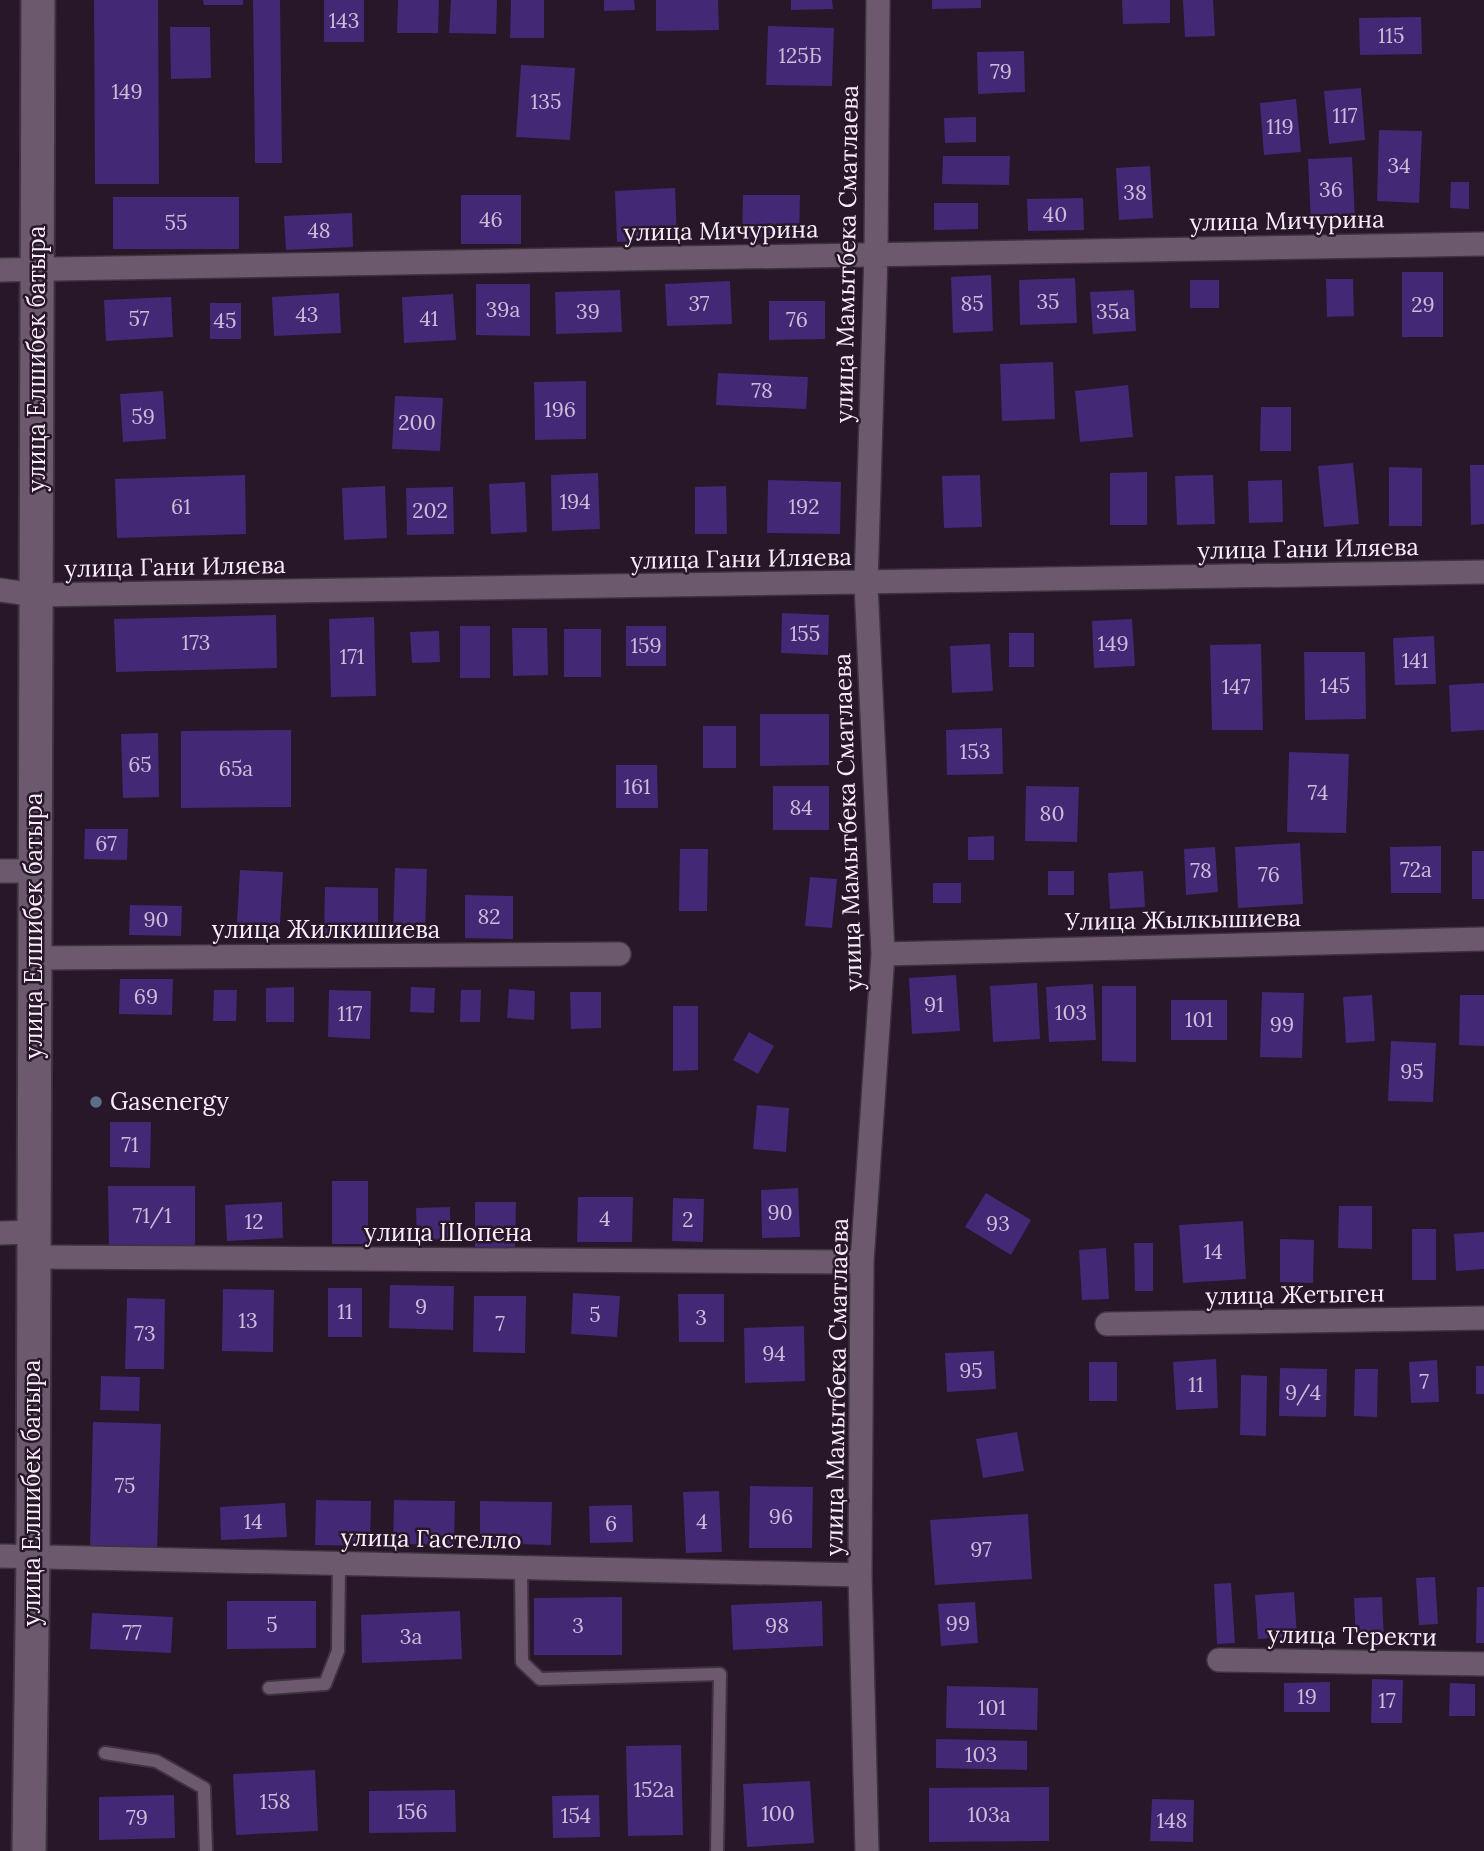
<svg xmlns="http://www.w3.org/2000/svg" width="1484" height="1851" font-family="Lora,serif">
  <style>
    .building { fill: #432875 }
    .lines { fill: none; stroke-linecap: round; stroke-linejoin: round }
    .service-casing { stroke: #3e323f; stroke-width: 16 }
    .minor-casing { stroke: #3e323f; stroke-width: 26 }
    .secondary-casing { stroke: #3e323f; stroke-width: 37 }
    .service { stroke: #6d596e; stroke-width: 12 }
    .minor { stroke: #6d596e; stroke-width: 23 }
    .secondary { stroke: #6d596e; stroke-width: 33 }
    .service-dot { fill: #5c6f8a; stroke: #271728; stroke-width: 2.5 }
    .labels { text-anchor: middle; stroke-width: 5; stroke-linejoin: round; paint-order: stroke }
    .number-label { font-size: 21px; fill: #ccbcd8 }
    .street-label { font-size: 24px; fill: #f9edf9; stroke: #271728 }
    .poi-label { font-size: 24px; fill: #f9edf9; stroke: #271728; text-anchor: start }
  </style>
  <rect width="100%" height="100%" fill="#271728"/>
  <!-- building -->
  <path class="building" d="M94,0H158L159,184H95Z
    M203,0H243V5H204Z
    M253,0H280L282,163H255Z
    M324,0H364V42H324Z
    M398,0H439L438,33H397Z
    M451,0H497L496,34L449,33Z
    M511,0H544V38H510Z
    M604,0H634L635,10L604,11Z
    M656,0H718L719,30L656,31Z
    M791,0H832L833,9L791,10Z
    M932,0H981V8L932,9Z
    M1122,0H1170V23L1123,24Z
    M1183,0H1213L1215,36L1185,37Z
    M1421,17L1422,54L1360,55L1359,18Z
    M768,26L834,28L832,86L766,85Z
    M170,27H210L211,78L171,79Z
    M1024,51L1025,92L978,94L977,52Z
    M521,65L575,68L570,140L516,137Z
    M1361,88L1365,140L1329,144L1324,91Z
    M1296,99L1301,152L1264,155L1260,103Z
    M976,117V142L945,143L944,118Z
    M1379,130L1422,131L1419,203L1377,201Z
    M943,156H1010L1009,185L942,184Z
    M1352,157L1355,220L1311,223L1308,159Z
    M1150,166L1153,218L1119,220L1116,168Z
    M1451,182H1469V209L1450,208Z
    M675,188L677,239L617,242L615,191Z
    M461,195H521V244H461Z
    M743,195H800L799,237H742Z
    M113,197H239V249H113Z
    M1083,198L1084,230L1028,231L1027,199Z
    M934,203H978V229L934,230Z
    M352,213L353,247L286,250L284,216Z
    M1402,272H1443V337H1402Z
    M991,275L993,331L953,333L951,277Z
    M1075,278L1077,323L1020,325L1019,280Z
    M1326,279H1353L1354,316L1327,317Z
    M1190,280H1219V308H1190Z
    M730,281L732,324L667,326L665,284Z
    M476,284H530V336L476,335Z
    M620,290L622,332L556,334L555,292Z
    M1134,290L1136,331L1093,334L1090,292Z
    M339,293L341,333L274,336L272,297Z
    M453,294L456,340L404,343L402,297Z
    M171,297L173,337L106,341L104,300Z
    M769,301H825V339L769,340Z
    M210,303H241V339H210Z
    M1053,362L1055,419L1002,421L1000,364Z
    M718,373L808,377L806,409L716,405Z
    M586,381V439L535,440L534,382Z
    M1128,385L1133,437L1080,442L1075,391Z
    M163,391L166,439L123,442L120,394Z
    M395,396L443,398L440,451L392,449Z
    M1261,407H1291V451H1260Z
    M1353,463L1359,524L1324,527L1318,466Z
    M1470,465H1484V524L1471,525Z
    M1389,467L1422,468V526H1389Z
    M1147,472V525H1110V473Z
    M598,473L600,529L552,531L551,475Z
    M245,475L246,534L117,538L115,479Z
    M980,475L982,527L944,528L942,476Z
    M1213,475L1215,524L1177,525L1175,476Z
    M768,480L841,482L840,534L767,533Z
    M1282,480L1283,522L1249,523L1248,481Z
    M525,482L527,532L491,534L489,484Z
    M385,486L387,538L344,540L342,488Z
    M726,486L727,534H695V487Z
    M453,487L454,534L407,535L406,488Z
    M782,613L829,615L828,655L781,653Z
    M276,615L277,668L116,672L114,619Z
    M374,617L376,696L331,697L329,619Z
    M1132,619L1135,666L1094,668L1092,621Z
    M460,626H490V678H460Z
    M626,626H666V666H626Z
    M512,628H547L548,675L513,676Z
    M564,629H601V677H564Z
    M439,631L440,662L412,663L410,632Z
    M1009,633H1034V667H1009Z
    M1434,636L1436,684L1395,685L1393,638Z
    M990,644L993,691L952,693L950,646Z
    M1261,644L1263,730H1212L1210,645Z
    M1304,652H1365L1366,719L1305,720Z
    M1484,683V730L1451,732L1449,685Z
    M760,714H829V765L760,766Z
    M703,726H736V768H703Z
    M1002,728L1003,774L947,775L946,730Z
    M291,730V807L181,808V731Z
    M158,733L159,797L123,798L121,734Z
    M1289,752L1349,754L1346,833L1287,832Z
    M616,765H657L658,808H616Z
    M773,786H829V830H773Z
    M1026,786L1079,787L1077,842L1025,841Z
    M85,829H128L127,860L84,859Z
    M994,836V860H968V837Z
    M1300,843L1303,904L1238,908L1235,847Z
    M1441,846V893H1391L1390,847Z
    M1215,847L1218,892L1186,895L1184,849Z
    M680,849H708L707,911H679Z
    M1472,851H1484V899H1472Z
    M395,868L427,869L425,934L393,933Z
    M240,870L283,872L279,940L236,938Z
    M1048,871H1074V895H1048Z
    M1143,871L1145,907L1110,909L1108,873Z
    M810,877L837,879L832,928L805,926Z
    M933,883H961V903H933Z
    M325,887L378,888V936H324Z
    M465,895L513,896V939L465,938Z
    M130,905L182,906L181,936L129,935Z
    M956,975L960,1031L912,1034L909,978Z
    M120,979H173L172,1015L119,1014Z
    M1037,983L1040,1039L993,1042L990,986Z
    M1093,984L1096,1040L1049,1042L1046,987Z
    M1102,986H1136V1062L1102,1061Z
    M294,987V1022H266V988Z
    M411,987L435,988L434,1013L410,1012Z
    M509,989L535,991L534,1020L507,1018Z
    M214,990H237L236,1021H213Z
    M329,990L371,991L370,1039L328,1037Z
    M461,990H481L480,1022H460Z
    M570,992H601V1028L571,1029Z
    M1262,992L1304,993L1302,1058L1260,1057Z
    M1372,995L1375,1041L1346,1043L1343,997Z
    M1460,995H1484V1046L1459,1045Z
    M1171,1000H1227V1040H1171Z
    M673,1006H698V1070L673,1071Z
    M749,1032L774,1046L758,1074L733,1060Z
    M1391,1041L1436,1043L1433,1102L1388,1101Z
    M757,1105L789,1108L786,1152L753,1149Z
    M110,1122H151L150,1168L110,1167Z
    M332,1181H368V1244H332Z
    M108,1186H195V1246L109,1247Z
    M798,1188L800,1237L762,1238L761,1190Z
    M986,1193L1031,1220L1011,1255L965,1227Z
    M578,1197H633L632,1242H577Z
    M673,1198L704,1199L703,1242L672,1241Z
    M282,1202L283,1238L227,1241L225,1205Z
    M475,1202H516L515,1248H475Z
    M1339,1206H1372V1249L1338,1248Z
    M450,1207L451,1239L417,1240L416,1208Z
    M1243,1221L1246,1279L1183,1283L1179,1225Z
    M1412,1229H1436V1280H1412Z
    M1484,1232V1269L1456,1271L1454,1234Z
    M1280,1239L1314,1240L1313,1283L1280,1282Z
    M1134,1243H1153V1291H1135Z
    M1106,1248L1109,1299L1082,1300L1079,1250Z
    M390,1285L454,1286L453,1330L389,1328Z
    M328,1288H362V1337H328Z
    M223,1289L274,1290L273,1352L222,1351Z
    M573,1293L620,1296L617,1337L571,1334Z
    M678,1294H724V1342H679Z
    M474,1296H526L525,1353L473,1352Z
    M127,1298L165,1299L164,1369H125Z
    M804,1326L805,1381L745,1383L744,1328Z
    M994,1351L996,1389L947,1392L945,1353Z
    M1216,1359L1218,1408L1176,1410L1173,1362Z
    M1437,1360L1439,1402L1411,1403L1409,1362Z
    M1089,1362H1117V1401H1089Z
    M1476,1366H1484V1394H1476Z
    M1280,1368L1327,1369L1326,1417L1279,1416Z
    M1355,1369H1378L1377,1417L1354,1416Z
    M1241,1375L1267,1376L1266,1436L1240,1435Z
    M101,1376L140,1377L139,1411L100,1410Z
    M93,1422L161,1424L157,1549L90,1547Z
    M1017,1432L1024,1471L983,1478L976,1439Z
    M750,1486L813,1487L812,1548H749Z
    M719,1491L722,1552L686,1553L683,1492Z
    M316,1500L371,1501L370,1546L315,1545Z
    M394,1500L455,1501L454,1545L393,1544Z
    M480,1501L552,1502L551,1545L480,1543Z
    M285,1503L287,1537L221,1540L220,1507Z
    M632,1505L633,1542L590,1543L589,1506Z
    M1028,1514L1032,1579L935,1585L930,1520Z
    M1435,1577L1438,1624L1419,1625L1416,1578Z
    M1231,1583L1235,1643L1217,1644L1214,1584Z
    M1477,1587H1484V1643H1476Z
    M1294,1592L1297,1636L1258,1639L1255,1595Z
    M622,1597V1655H534V1598Z
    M1382,1597L1384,1641L1356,1642L1354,1598Z
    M227,1601H316V1648L227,1649Z
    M822,1601L823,1646L733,1650L731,1605Z
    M975,1602L978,1643L941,1646L938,1604Z
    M460,1611L462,1659L362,1663L361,1615Z
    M92,1613L173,1617L171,1653L90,1649Z
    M1372,1679L1403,1680L1402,1723H1371Z
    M1330,1682V1712H1284V1683Z
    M1450,1683L1475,1684V1716H1449Z
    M947,1686L1038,1688L1037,1730L946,1728Z
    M936,1739L1027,1741V1770L936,1768Z
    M681,1745L683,1835L628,1836L626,1746Z
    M315,1770L318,1831L236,1835L233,1774Z
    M810,1781L814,1843L747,1847L743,1784Z
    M1049,1787V1841L929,1842V1788Z
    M455,1790L456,1832L369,1833V1791Z
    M174,1795L175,1838L99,1840V1797Z
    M599,1795L600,1837L553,1838L552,1796Z
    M1152,1799L1194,1800L1193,1842L1150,1841Z"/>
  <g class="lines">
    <defs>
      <path id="service" d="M521,1567L522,1662L540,1679L720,1674L717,1851
        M269,1688L325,1684L338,1651L339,1563
        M105,1753L156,1761L204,1788L206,1851"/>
      <path id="minor" d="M0,270L1484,244
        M0,590L35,595L1484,572
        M0,871H35
        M883,954L1484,939
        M34,958L619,954
        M0,1233L33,1232
        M33,1257L862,1262
        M1107,1324L1484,1318
        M0,1556L860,1575
        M1219,1660L1484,1664
        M867,1851L860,1575L862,1262L883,954L866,584L876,254L878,0"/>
      <path id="secondary" d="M29,1851L33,1556L38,0"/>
    </defs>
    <!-- service casing -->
    <use href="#service" class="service-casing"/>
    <!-- minor casing -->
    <use href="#minor" class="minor-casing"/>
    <!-- secondary casing -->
    <use href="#secondary" class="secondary-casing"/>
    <!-- service -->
    <use href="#service" class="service"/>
    <!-- minor -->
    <use href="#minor" class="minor"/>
    <!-- secondary -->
    <use href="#secondary" class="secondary"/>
  </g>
  <!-- markers -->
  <circle class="service-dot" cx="96" cy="1102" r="7"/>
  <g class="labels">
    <!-- number labels -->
    <g class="number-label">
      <text x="344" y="28">143</text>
      <text x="1391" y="43">115</text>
      <text x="800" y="63">125Б</text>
      <text x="1001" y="79">79</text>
      <text x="127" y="99">149</text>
      <text x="546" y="109">135</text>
      <text x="1345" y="123">117</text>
      <text x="1280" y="134">119</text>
      <text x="1399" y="173">34</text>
      <text x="1331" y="197">36</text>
      <text x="1135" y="200">38</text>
      <text x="1055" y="222">40</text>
      <text x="491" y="227">46</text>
      <text x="176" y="230">55</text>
      <text x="319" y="238">48</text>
      <text x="1048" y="309">35</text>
      <text x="699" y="311">37</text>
      <text x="972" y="311">85</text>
      <text x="1423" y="312">29</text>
      <text x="503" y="317">39а</text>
      <text x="588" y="319">39</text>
      <text x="1113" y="319">35а</text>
      <text x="307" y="322">43</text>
      <text x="139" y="326">57</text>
      <text x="429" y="326">41</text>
      <text x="797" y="327">76</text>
      <text x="225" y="328">45</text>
      <text x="762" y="398">78</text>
      <text x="560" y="417">196</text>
      <text x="143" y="424">59</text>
      <text x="417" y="430">200</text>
      <text x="575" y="509">194</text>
      <text x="181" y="514">61</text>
      <text x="804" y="514">192</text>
      <text x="430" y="518">202</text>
      <text x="805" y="641">155</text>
      <text x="196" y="650">173</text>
      <text x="1113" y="651">149</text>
      <text x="646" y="653">159</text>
      <text x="352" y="664">171</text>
      <text x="1415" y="668">141</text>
      <text x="1335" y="693">145</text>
      <text x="1236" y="694">147</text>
      <text x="975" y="759">153</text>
      <text x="140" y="772">65</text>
      <text x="236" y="776">65а</text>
      <text x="637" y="794">161</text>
      <text x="1318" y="800">74</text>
      <text x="801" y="815">84</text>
      <text x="1052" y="821">80</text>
      <text x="106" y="851">67</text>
      <text x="1416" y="877">72а</text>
      <text x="1201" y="878">78</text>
      <text x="1269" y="882">76</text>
      <text x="489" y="924">82</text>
      <text x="156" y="927">90</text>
      <text x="146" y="1004">69</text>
      <text x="934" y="1012">91</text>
      <text x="1071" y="1020">103</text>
      <text x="350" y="1021">117</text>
      <text x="1199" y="1027">101</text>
      <text x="1282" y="1032">99</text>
      <text x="1412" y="1079">95</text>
      <text x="130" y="1152">71</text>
      <text x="780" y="1220">90</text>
      <text x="152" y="1223">71/1</text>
      <text x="605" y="1226">4</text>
      <text x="688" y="1227">2</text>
      <text x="254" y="1229">12</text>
      <text x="998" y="1231">93</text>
      <text x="1213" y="1259">14</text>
      <text x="421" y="1314">9</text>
      <text x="345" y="1319">11</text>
      <text x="595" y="1322">5</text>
      <text x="701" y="1325">3</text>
      <text x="248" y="1328">13</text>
      <text x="500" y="1331">7</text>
      <text x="145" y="1341">73</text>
      <text x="774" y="1361">94</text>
      <text x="971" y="1378">95</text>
      <text x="1424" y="1389">7</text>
      <text x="1196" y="1392">11</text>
      <text x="1303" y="1400">9/4</text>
      <text x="125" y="1493">75</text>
      <text x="781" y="1524">96</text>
      <text x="253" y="1529">14</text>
      <text x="702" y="1529">4</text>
      <text x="611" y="1531">6</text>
      <text x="981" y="1557">97</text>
      <text x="958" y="1631">99</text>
      <text x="272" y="1632">5</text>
      <text x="578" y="1633">3</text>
      <text x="777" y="1633">98</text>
      <text x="132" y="1640">77</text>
      <text x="411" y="1644">3а</text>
      <text x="1307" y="1704">19</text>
      <text x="1387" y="1708">17</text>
      <text x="992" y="1715">101</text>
      <text x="981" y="1762">103</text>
      <text x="654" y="1797">152а</text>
      <text x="275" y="1809">158</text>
      <text x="412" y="1819">156</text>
      <text x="778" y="1821">100</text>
      <text x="989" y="1822">103а</text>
      <text x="576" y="1823">154</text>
      <text x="137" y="1825">79</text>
      <text x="1172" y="1828">148</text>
    </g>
    <!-- street labels -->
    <g class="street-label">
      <text transform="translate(1287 221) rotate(-1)" y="8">улица Мичурина</text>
      <text transform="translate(721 231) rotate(-1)" y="8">улица Мичурина</text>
      <text transform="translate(847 254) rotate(-89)" y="8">улица Мамытбека Сматлаева</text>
      <text transform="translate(37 359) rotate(-90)" y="8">улица Елшибек батыра</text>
      <text transform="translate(1308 549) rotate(-1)" y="8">улица Гани Иляева</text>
      <text transform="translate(741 559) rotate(-1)" y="8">улица Гани Иляева</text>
      <text transform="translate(175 567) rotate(-1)" y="8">улица Гани Иляева</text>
      <text transform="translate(848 822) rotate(-92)" y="8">улица Мамытбека Сматлаева</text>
      <text transform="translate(1183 920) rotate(-1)" y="8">Улица Жылкышиева</text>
      <text transform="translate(34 926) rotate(-90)" y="8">улица Елшибек батыра</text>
      <text x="326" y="938">улица Жилкишиева</text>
      <text x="448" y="1241">улица Шопена</text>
      <text transform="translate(1295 1295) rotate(-1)" y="8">улица Жетыген</text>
      <text transform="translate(837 1387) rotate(-89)" y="8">улица Мамытбека Сматлаева</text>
      <text transform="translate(32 1493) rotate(-90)" y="8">улица Елшибек батыра</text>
      <text transform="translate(431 1539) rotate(1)" y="8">улица Гастелло</text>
      <text transform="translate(1352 1636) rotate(1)" y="8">улица Теректи</text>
    </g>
    <!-- poi labels -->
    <g class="poi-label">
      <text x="110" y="1110">Gasenergy</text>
    </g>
  </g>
</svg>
